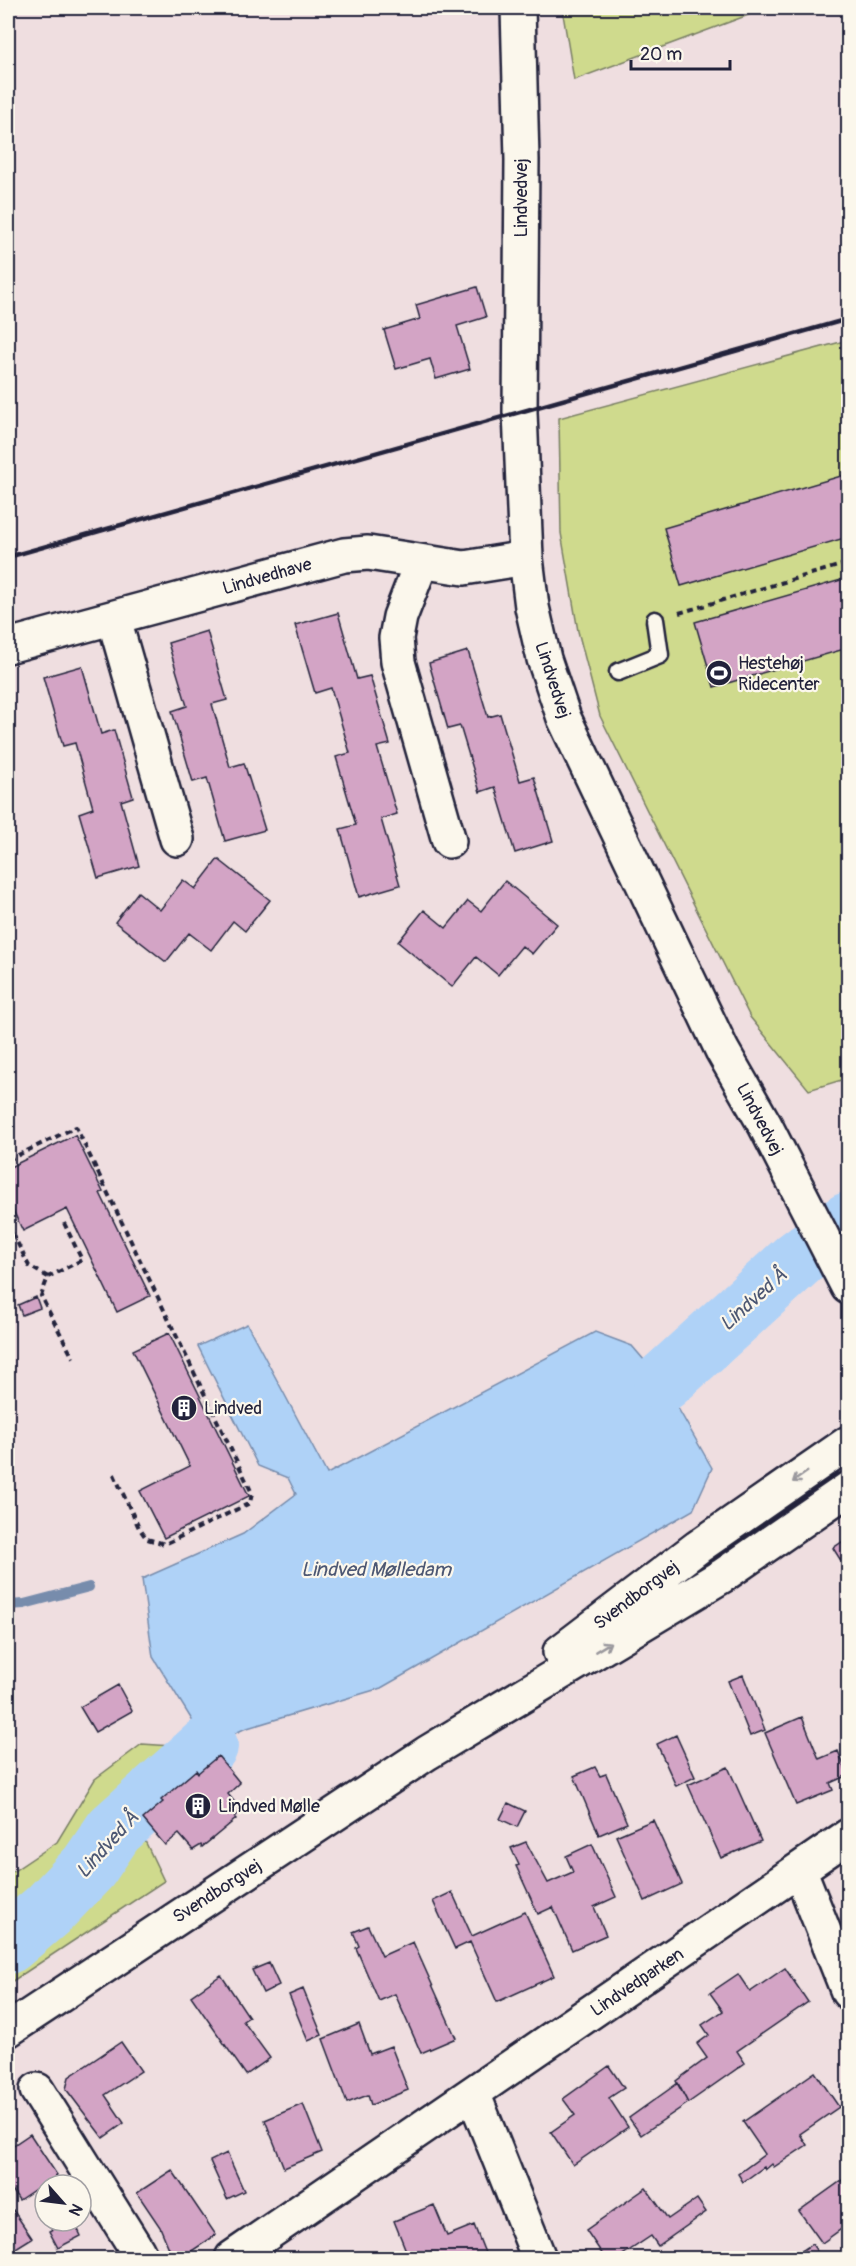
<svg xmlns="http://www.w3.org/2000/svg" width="856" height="2266" font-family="Pangolin,sans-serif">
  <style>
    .green { fill: #cfda8d; stroke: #787e64; stroke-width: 1.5 }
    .water { fill: #afd2f7; stroke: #778cac; stroke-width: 1.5 }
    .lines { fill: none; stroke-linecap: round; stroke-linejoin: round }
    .stream { stroke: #778cac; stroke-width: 10 }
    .river { stroke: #afd2f7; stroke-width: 60 }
    .building { fill: #d3a4c5; stroke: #22223b; stroke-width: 1.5 }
    .service-casing { stroke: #22223b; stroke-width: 21 }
    .minor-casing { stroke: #22223b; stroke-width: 38 }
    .tertiary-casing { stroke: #22223b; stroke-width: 38 }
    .secondary-casing { stroke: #22223b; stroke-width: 38 }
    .path { stroke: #22223b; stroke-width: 4; stroke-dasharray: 6 4.5; stroke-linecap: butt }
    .service { stroke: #fbf7ec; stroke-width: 16 }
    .minor { stroke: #fbf7ec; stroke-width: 33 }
    .tertiary { stroke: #fbf7ec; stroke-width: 33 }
    .secondary { stroke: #fbf7ec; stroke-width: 33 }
    .rail { stroke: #22223b; stroke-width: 4.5 }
    .oneway { stroke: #99979c }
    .labels { text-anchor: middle; stroke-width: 4.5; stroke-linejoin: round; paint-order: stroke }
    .street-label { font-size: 18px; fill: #22223b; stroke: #fbf7ec }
    .poi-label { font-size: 18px; fill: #22223b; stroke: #fbf7ec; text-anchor: start }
    .water-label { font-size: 20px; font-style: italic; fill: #4c5773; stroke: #fbf7ec }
  </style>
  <rect width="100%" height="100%" fill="#efdee0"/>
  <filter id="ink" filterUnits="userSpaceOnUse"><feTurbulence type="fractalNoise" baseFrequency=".0167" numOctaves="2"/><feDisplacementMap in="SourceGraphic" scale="12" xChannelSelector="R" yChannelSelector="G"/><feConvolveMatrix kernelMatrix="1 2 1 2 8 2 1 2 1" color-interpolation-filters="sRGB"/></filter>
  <g filter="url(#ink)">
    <!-- green -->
    <path class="green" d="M562,8H767L574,80Z
      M848,340V1078L809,1090L750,1017L600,716L578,631L561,533L559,418Z
      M142,1744L172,1746L179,1766L128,1805L164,1881L8,1984V1875L57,1842L95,1779Z"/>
    <!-- water -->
    <path class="water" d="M247,1324L327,1474L595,1332L632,1346L663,1382L712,1468L693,1510L381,1688L244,1729L208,1746L153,1657L142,1579L243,1534L296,1494L288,1478L258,1466L198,1346Z"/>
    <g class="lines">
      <!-- stream -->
      <path class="stream" d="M8,1605L24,1604L89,1587"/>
      <!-- river -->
      <path class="river" d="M663,1382L798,1259L848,1222
        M8,1944L49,1909L89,1867L114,1830L208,1746"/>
    </g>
    <!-- building -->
    <path class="building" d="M477,287L486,317L457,326L470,369L436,379L430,359L396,369L384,330L420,319L416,305Z
      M848,474V537L681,586L664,528Z
      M848,578V648L714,687L695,622Z
      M338,613L357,679L370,676L390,744L377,747L397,814L381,819L400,885L359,897L340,829L356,825L336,757L350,753L331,688L315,693L295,625Z
      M207,631L227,700L212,704L230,767L244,763L265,830L225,841L207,778L193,782L172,711L187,706L168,643Z
      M468,651L488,717L500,714L520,781L534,777L553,841L515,853L495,787L480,792L460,726L448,729L429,663Z
      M82,666L101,734L114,730L133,797L121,801L139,866L98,878L79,813L93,808L75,743L63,746L43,677Z
      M218,859L270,900L245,931L233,921L211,950L189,933L166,962L115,922L138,892L160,910L183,880L195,889Z
      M505,881L557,924L532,954L522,946L498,975L476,957L452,987L398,942L424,910L446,928L468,901L481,911Z
      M75,1135L103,1192L100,1193L150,1296L117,1312L67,1209L23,1231L8,1200V1168Z
      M36,1297L40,1308L22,1315L18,1305Z
      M169,1333L249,1496L164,1538L140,1491L190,1466L133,1350Z
      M848,1538V1572L833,1548Z
      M743,1675L765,1730L750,1736L728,1681Z
      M118,1685L132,1711L95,1732L80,1707Z
      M802,1717L819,1759L838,1751L848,1775L830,1783L833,1790L796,1805L765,1733Z
      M676,1735L695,1777L676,1786L657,1744Z
      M218,1756L240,1783L228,1794L241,1810L234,1817L236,1819L202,1847L201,1845L193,1850L179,1834L165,1845L143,1819L163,1802L161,1800L196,1770L198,1773Z
      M595,1767L600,1776L606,1774L627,1823L599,1835L574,1776Z
      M728,1767L761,1841L721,1858L688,1785Z
      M508,1803L525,1811L517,1827L500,1819Z
      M653,1820L682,1884L645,1901L616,1836Z
      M526,1842L548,1883L573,1872L566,1856L592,1844L616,1897L594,1907L606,1935L572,1950L553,1907L538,1914L516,1866L519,1865L511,1848Z
      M452,1892L472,1936L525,1912L554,1976L497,2002L470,1942L455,1949L433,1901Z
      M368,1926L382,1956L413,1942L456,2038L421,2053L395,1994L379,2001L356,1948L359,1946L353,1932Z
      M269,1963L279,1985L263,1993L252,1970Z
      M785,1968L808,2002L737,2051L745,2063L688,2103L676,2081L707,2058L697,2044L709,2035L702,2025L723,2011L710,1993L738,1974L750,1992Z
      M221,1975L249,2017L243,2021L270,2058L246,2075L191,1996Z
      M303,1989L322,2035L308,2041L289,1995Z
      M359,2024L370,2054L391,2046L408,2090L371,2105L368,2095L347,2103L323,2039Z
      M121,2042L141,2071L105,2095L124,2123L103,2138L66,2089L69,2077Z
      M609,2066L624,2088L609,2098L628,2127L573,2165L551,2132L575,2115L563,2099Z
      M815,2072L839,2107L800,2134L807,2145L774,2167L772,2164L765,2170L764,2167L743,2182L738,2174L765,2154L743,2122Z
      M678,2083L688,2103L641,2135L629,2118Z
      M303,2104L322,2152L284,2168L265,2120Z
      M30,2134L57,2175L55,2176L61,2185H45V2200L37,2188L19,2200L11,2188L8,2190V2149Z
      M227,2153L244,2191L227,2199L210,2161Z
      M172,2170L216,2235L181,2258H173L160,2227L137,2193Z
      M848,2176V2224L822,2243L799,2211Z
      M646,2188L668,2219L697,2199L706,2212L658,2246L651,2236L618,2258H605L586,2230Z
      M434,2205L447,2236L474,2225L487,2258H409L394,2221Z
      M13,2210L32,2238L8,2253V2213Z
      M51,2221H65L56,2227Z
      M69,2221H74L81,2236L58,2248L49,2231Z
      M812,2244L821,2257L818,2258H791Z"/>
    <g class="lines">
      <defs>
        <path id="service" d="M618,672L660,655L655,620"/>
        <path id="minor" d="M421,563L400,617L396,638L398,662L449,841
          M114,619L177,839
          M8,646L344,555L368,553L464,568L526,558
          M800,1871L848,1992
          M37,2090L137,2250L141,2258
          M473,2093L539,2258
          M232,2258L848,1836"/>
        <path id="tertiary" d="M518,8L522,160L520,412L526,558L532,607L544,659L564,718L722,1050L765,1125L848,1287"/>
        <path id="secondary" d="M560,1652L698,1547L848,1443
          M8,2030L427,1753L722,1576L848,1489"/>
      </defs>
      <!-- service casing -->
      <use href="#service" class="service-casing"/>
      <!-- minor casing -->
      <use href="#minor" class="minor-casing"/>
      <!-- tertiary casing -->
      <use href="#tertiary" class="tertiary-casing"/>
      <!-- secondary casing -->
      <use href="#secondary" class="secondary-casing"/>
      <!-- path -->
      <path class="path" d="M679,613L848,563
        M8,1160L76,1127L252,1493L250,1503L165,1544L147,1539L139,1528L112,1470
        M64,1223L82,1260L48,1277L41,1296L73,1358
        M8,1224L29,1266L48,1277"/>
      <!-- service -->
      <use href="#service" class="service"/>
      <!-- minor -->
      <use href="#minor" class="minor"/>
      <!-- tertiary -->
      <use href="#tertiary" class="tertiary"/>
      <!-- secondary -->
      <use href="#secondary" class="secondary"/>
      <!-- rail -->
      <path class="rail" d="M8,557L848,319"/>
    </g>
    <!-- one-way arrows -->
    <defs><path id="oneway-shaft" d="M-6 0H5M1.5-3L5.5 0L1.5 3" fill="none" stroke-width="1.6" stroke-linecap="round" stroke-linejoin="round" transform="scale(1.5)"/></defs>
    <g class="oneway">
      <use href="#oneway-shaft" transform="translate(800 1477) rotate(145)"/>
      <use href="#oneway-shaft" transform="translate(603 1647) rotate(-31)"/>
    </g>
  </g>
  <!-- icons -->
  <defs>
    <symbol id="stadium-disc" viewBox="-11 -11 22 22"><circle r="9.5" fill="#22223b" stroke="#fbf7ec"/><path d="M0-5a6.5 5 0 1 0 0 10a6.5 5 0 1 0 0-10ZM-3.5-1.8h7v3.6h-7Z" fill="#fff"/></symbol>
    <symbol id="building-disc" viewBox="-11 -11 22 22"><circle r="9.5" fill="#22223b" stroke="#fbf7ec"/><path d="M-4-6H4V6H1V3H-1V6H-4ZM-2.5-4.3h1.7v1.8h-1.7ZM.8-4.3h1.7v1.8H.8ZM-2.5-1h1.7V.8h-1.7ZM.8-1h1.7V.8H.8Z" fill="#fff"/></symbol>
  </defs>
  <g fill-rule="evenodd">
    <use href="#stadium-disc" x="704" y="658" width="30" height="30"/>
    <use href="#building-disc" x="169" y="1393" width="30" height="30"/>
    <use href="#building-disc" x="183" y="1791" width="30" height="30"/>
  </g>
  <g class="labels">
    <!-- street labels -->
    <g class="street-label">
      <text transform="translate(521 198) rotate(-90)" y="6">Lindvedvej</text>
      <text transform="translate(267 576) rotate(-16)" y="6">Lindvedhave</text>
      <text transform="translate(553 680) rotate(72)" y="6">Lindvedvej</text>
      <text transform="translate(760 1119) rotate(62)" y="6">Lindvedvej</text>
      <text transform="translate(636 1595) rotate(-37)" y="6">Svendborgvej</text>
      <text transform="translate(217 1891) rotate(-33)" y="6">Svendborgvej</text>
      <text transform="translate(637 1982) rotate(-34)" y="6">Lindvedparken</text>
    </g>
    <!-- poi labels -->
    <g class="poi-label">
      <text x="738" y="669">Hestehøj<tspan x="738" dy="21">Ridecenter</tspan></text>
      <text x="204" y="1414">Lindved</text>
      <text x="218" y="1812">Lindved Mølle</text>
    </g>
    <!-- water labels -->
    <g class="water-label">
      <text transform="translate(753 1299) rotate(-42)" y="7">Lindved Å</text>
      <text x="376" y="1576">Lindved Mølledam</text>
      <text transform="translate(107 1844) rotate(-48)" y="7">Lindved Å</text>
    </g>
  </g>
  <!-- margin -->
  <rect width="856" height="2266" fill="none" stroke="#fbf7ec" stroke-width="30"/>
  <rect x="15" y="15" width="826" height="2236" fill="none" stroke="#22223b" stroke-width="2" filter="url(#ink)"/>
  <!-- north arrow -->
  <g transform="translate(63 2203) rotate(118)"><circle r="28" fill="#fbf7ec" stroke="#a4a2a5" stroke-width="1.5"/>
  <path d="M0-4.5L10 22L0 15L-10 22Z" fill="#22223b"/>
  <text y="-9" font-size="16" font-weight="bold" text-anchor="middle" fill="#22223b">N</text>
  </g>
  <!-- scale -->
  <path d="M631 60v9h99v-9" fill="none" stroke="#22223b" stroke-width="3"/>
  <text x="640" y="60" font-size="18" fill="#22223b" stroke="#fbf7ec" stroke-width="4.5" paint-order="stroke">20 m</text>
</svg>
